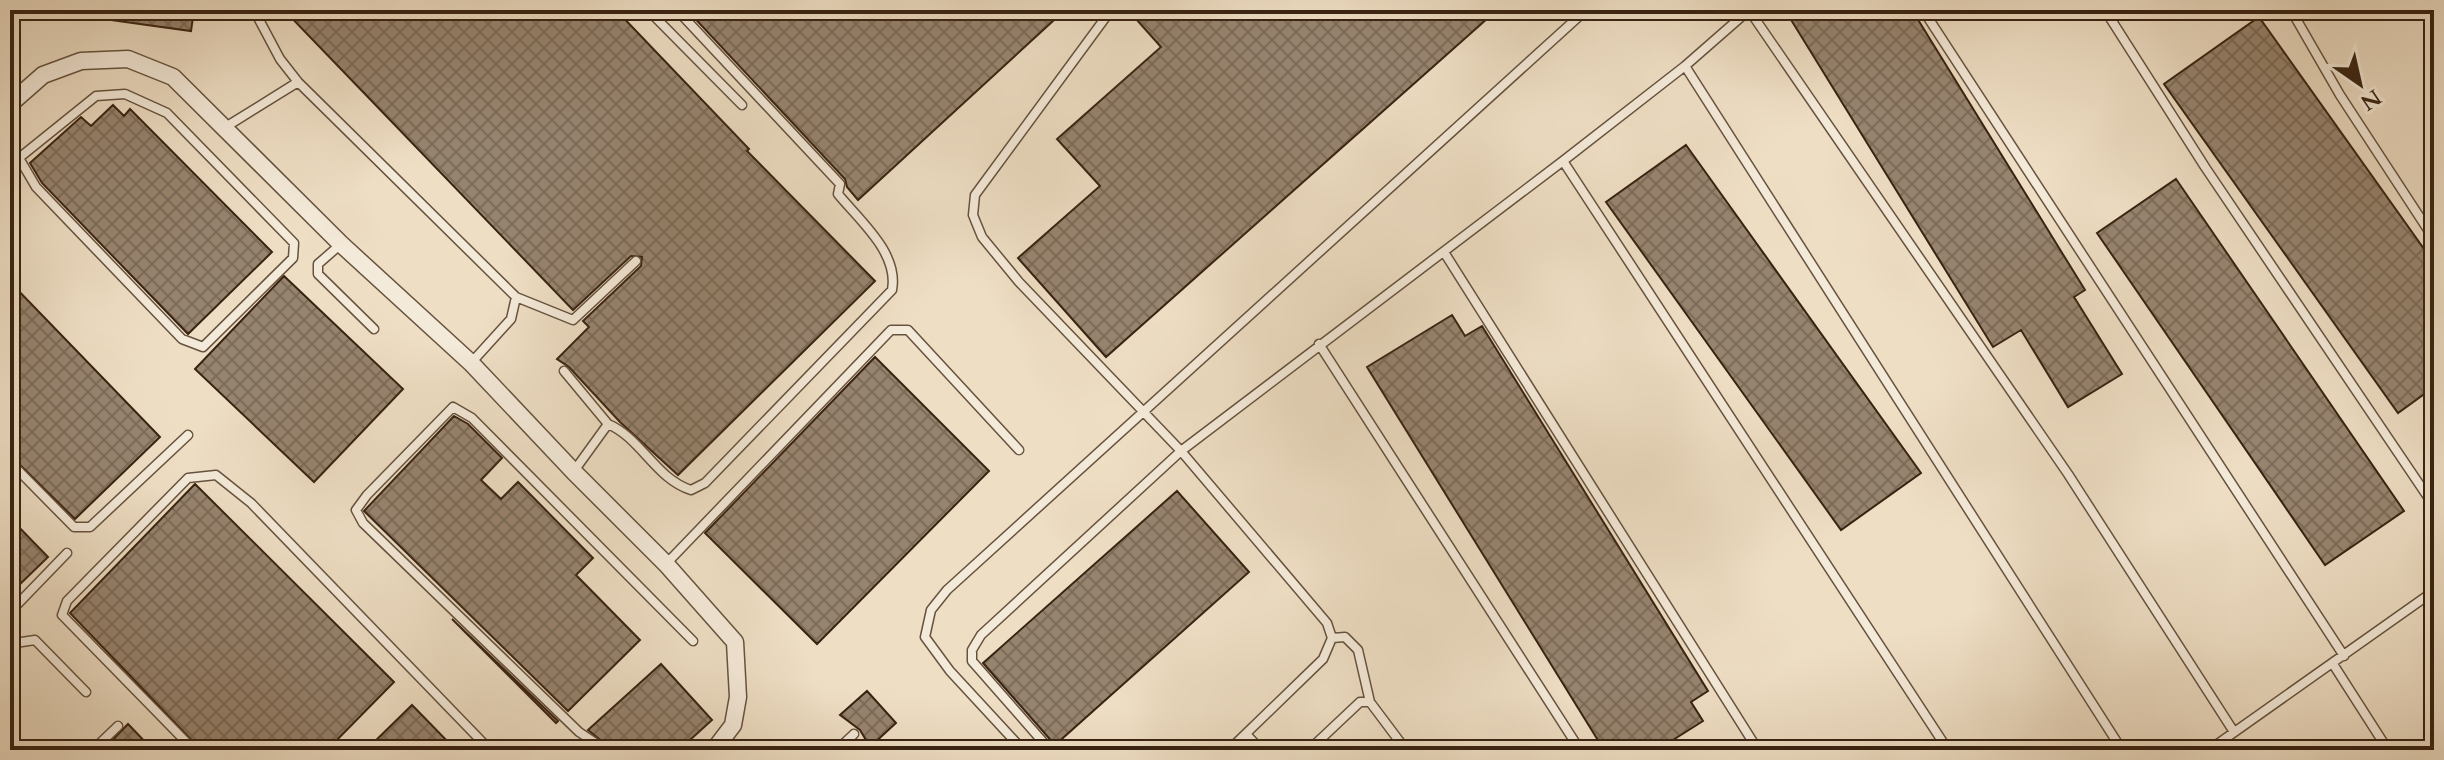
<svg xmlns="http://www.w3.org/2000/svg" width="2444" height="760" font-family="Cardo,serif">
  <style>
    .building { fill: url(#building-cross-hatch); stroke: #382312; stroke-width: 2 }
    .lines { fill: none; stroke-linecap: round; stroke-linejoin: round }
    .lane-casing { stroke: #66523e; stroke-width: 11 }
    .street-casing { stroke: #66523e; stroke-width: 19 }
    .lane { stroke: #f4ead9; stroke-width: 8 }
    .street { stroke: #f4ead9; stroke-width: 16 }
  </style>
  <defs>
    <pattern id="building-cross-hatch" width="8" height="8" patternUnits="userSpaceOnUse" patternTransform="scale(2)"><rect width="8" height="8" fill="#97846f"/><path d="M0 0l8 8M0 8l8-8" fill="none" stroke="#7c6c5a"/></pattern>
  </defs>
  <rect width="100%" height="100%" fill="#eedec4"/>
  <filter id="stains"><feTurbulence type="fractalNoise" baseFrequency=".0025" numOctaves="4"/><feColorMatrix values="0 0 0 0 .2 0 0 0 0 .09 0 0 0 0 .02 0 0 0 .5 -.17"/></filter>
  <radialGradient id="worn" r=".72"><stop offset=".6" stop-color="#630" stop-opacity="0"/><stop offset="1" stop-color="#630" stop-opacity=".3"/></radialGradient>
  <!-- building -->
  <path class="building" d="M103,10H194L191,31L103,19Z
    M284,10H616L749,149L747,151L875,281L678,475L620,422L569,367L557,359L589,327L583,321L641,266L642,257L631,256L573,310Z
    M687,10H1065L858,200L847,187L845,179Z
    M1128,10H1497L1106,357L1018,258L1100,186L1057,139L1161,47Z
    M1785,10H1912L2085,290L2074,297L2122,374L2068,407L2021,330L1993,347Z
    M2259,17L2434,263V387L2398,413L2164,84Z
    M113,105L124,116L130,109L272,252L188,334L42,183L30,163L81,117L91,126Z
    M1686,145L1921,473L1841,530L1606,202Z
    M2176,179L2404,511L2325,565L2097,233Z
    M284,276L403,389L314,482L195,369Z
    M10,282L160,437L75,519L10,455Z
    M1452,315L1465,336L1482,326L1708,691L1691,702L1703,721L1657,750H1604L1367,367Z
    M875,357L989,471L817,644L705,533Z
    M454,416L468,424L502,458L481,480L501,499L518,482L593,558L576,575L640,640L568,711L364,511Z
    M195,484L394,682L327,750H201L70,613Z
    M1177,491L1249,572L1055,745L983,663Z
    M10,518L48,557L10,594Z
    M452,619L558,721L556,723Z
    M661,664L712,720L679,750H613L588,730Z
    M867,691L896,723L870,747L860,730L840,715Z
    M412,705L456,750H366Z
    M128,724L153,750H103Z"/>
  <g class="lines">
    <defs>
      <path id="lane" d="M254,10L280,59L298,82L516,297L511,319L471,363
        M648,10L742,105
        M1111,10L975,195L973,215L982,237L1019,282L1181,451L1327,623L1332,638L1323,659L1229,750
        M1749,10L2068,474L2234,732
        M1923,10L2344,656
        M2105,10L2205,167L2434,506
        M2291,10L2340,95L2434,239
        M2429,10L2434,16
        M1685,66L2122,750
        M224,128L298,82
        M10,152L19,158L36,187L182,339L203,347L293,258L294,243L167,113L125,94L96,96L19,158
        M1563,161L1948,750
        M341,244L318,264V274L374,329
        M1444,252L1758,750
        M516,297L573,320L636,261
        M1319,344L1580,750
        M564,371L608,424
        M10,462L74,527H90L188,435
        M574,471L608,424C641,438 656,479 691,490L705,483L892,290C899,253 860,221 838,194L840,184L677,10
        M666,564L891,330H908L1019,450
        M10,612L67,553
        M1332,638L1345,637L1358,650L1370,702
        M10,648L15,643L35,640L86,692
        M2333,664L2388,750
        M1246,734L1261,750
        M93,750L118,726
        M194,750L62,615L67,601L188,478L216,475L251,503L490,750
        M606,750L579,732L363,523L356,510L367,495L453,407L472,418L693,641
        M837,750L854,734
        M908,750L913,746
        M1023,750L950,671L925,637L931,610L947,590L1586,10
        M1050,750L972,661V650L981,635L1181,451L1563,161L1685,66L1749,10
        M1309,750L1360,702H1370L1406,750
        M2209,750L2434,591"/>
      <path id="street" d="M10,104L43,75L81,61L128,59L173,77L341,244L471,363L574,472L666,564L735,642L738,697L733,725L714,750"/>
    </defs>
    <!-- lane casing -->
    <use href="#lane" class="lane-casing"/>
    <!-- street casing -->
    <use href="#street" class="street-casing"/>
    <!-- lane -->
    <use href="#lane" class="lane"/>
    <!-- street -->
    <use href="#street" class="street"/>
  </g>
  <!-- margin -->
  <rect width="2444" height="760" fill="none" stroke="#eedec4" stroke-width="40"/>
  <rect x="12" y="12" width="2420" height="736" fill="none" stroke="#382312" stroke-width="4"/>
  <rect x="20" y="20" width="2404" height="720" fill="none" stroke="#382312" stroke-width="2"/>
  <!-- north arrow -->
  <g transform="translate(2360 84) rotate(146)" stroke="#f4ead9" stroke-width="6" paint-order="stroke">
  <path d="M0-6L14 30L0 20L-14 30Z" fill="#382312"/>
  <text y="-12" font-size="22" font-weight="bold" text-anchor="middle" fill="#382312">N</text>
  </g>
  <rect width="100%" height="100%" filter="url(#stains)"/>
  <rect width="100%" height="100%" fill="url(#worn)"/>
</svg>
